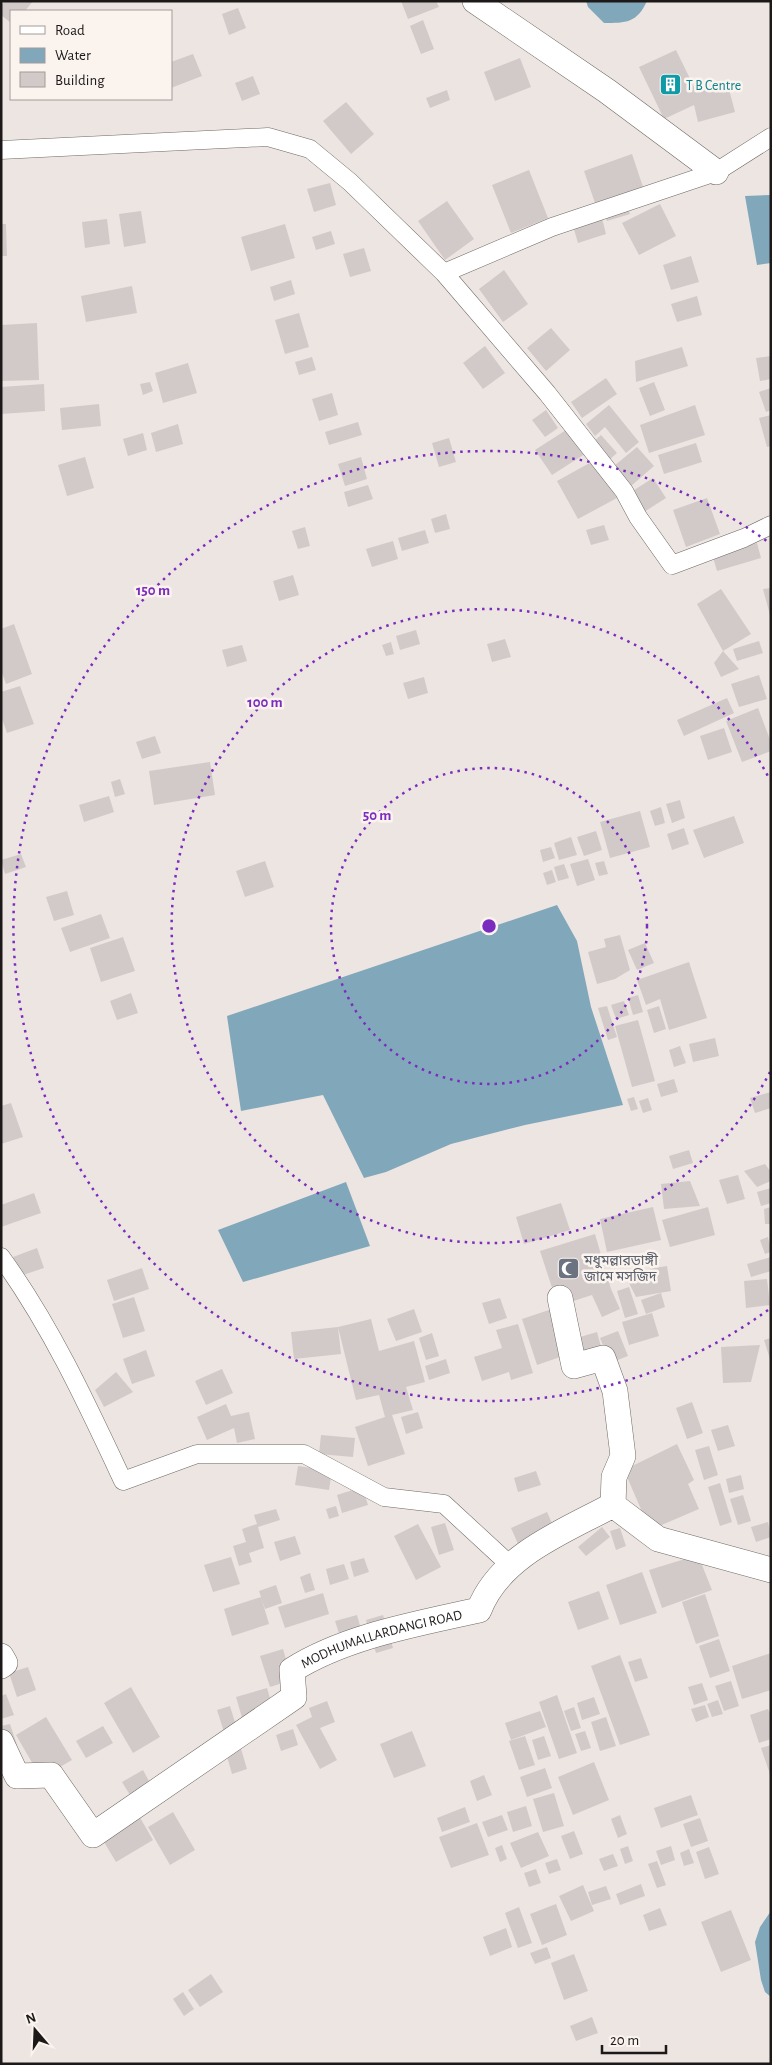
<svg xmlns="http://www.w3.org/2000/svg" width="772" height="2065" font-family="'Alegreya Sans','Noto Sans Bengali',sans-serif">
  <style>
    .water { fill: #81a7bb }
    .building { fill: #d2cac9 }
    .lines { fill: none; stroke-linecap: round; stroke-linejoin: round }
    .street-casing { stroke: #6e6864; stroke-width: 19 }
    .secondary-casing { stroke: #6e6864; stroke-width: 26 }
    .street { stroke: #fff; stroke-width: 18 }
    .secondary { stroke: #fff; stroke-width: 25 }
    .ring { fill: none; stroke: #7b2cbf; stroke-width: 2.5; stroke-dasharray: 2.5 5 }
    .labels { text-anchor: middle; stroke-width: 5; stroke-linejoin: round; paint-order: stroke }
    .culture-label { font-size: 14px; fill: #0d838f; stroke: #faf3ee; text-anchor: start }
    .worship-label { font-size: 14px; fill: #5b616d; stroke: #faf3ee; text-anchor: start }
    .street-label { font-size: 14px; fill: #1c1918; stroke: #faf3ee }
    .centre { fill: #7b2cbf; stroke: #faf3ee; stroke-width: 2.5 }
    .ring-label { font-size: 15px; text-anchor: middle; font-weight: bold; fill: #7b2cbf; stroke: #faf3ee; stroke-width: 5; stroke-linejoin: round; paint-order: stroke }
  </style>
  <rect width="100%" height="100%" fill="#ede5e1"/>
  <!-- water -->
  <path class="water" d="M586,1H647C637,23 626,23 604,23L588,7Z
    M771,195V263L757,265L745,196Z
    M557,905L577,941L591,1007L623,1105L525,1125L451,1144L386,1172L364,1178L323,1095L241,1111L227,1016Z
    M346,1182L370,1246L243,1282L218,1230Z
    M771,1911V1997L765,1992L761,1980L755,1942L760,1927Z"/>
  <!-- building -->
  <path class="building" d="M5,1H33L25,11H11V23L1,15V6Z
    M401,1H436L439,7L408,19Z
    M238,8L246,28L229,35L222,14Z
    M423,20L434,49L421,54L410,26Z
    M676,50L696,91L727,82L735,112L698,122L694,105L664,119L639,67Z
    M193,54L202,76L171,88V62Z
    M520,58L531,87L495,101L484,72Z
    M253,76L260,94L242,101L235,83Z
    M447,90L450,100L430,108L426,98Z
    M346,102L374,134L351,154L323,121Z
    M632,154L644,190L596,206L584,171Z
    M529,170L548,218L511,233L492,185Z
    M330,183L336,205L314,212L307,189Z
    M447,201L474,239L445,260L418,221Z
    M660,204L676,236L639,255L622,223Z
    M628,209L630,214L607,221L605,216Z
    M141,211L146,243L124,247L119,214Z
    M602,218L606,234L578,243L573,226Z
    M107,219L110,244L85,248L82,222Z
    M1,224H6L7,256H1Z
    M285,224L295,258L251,271L241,237Z
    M331,231L335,244L316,250L312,237Z
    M364,248L371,271L350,277L343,254Z
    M691,256L699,282L671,290L663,265Z
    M504,270L528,304L503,322L479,289Z
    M291,280L295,294L274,301L270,287Z
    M132,286L137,313L86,322L81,296Z
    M697,296L702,315L677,322L671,304Z
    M299,313L309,347L285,354L275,320Z
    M37,323L39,380L1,381V325Z
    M551,328L570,350L546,371L527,348Z
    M485,346L505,373L483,389L463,363Z
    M682,347L688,366L636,382L635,361Z
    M771,356V379L760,381L756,358Z
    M312,357L316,370L299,375L295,362Z
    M188,363L197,393L163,403L155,373Z
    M606,378L617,394L582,418L571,402Z
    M150,382L153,391L143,395L140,384Z
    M654,382L665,410L650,416L639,388Z
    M44,384L45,411L1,414V387Z
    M771,388V410L766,412L759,392Z
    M332,393L338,415L319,421L312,399Z
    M99,404L101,426L62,430L60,408Z
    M609,405L639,442L626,453L605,427L595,436L586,424Z
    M695,405L705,435L649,453L640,425Z
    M546,410L558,428L545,437L532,420Z
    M771,415V446L767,447L759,418Z
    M358,422L362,435L329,445L325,432Z
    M178,424L183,444L156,452L151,433Z
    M566,430L588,452L552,475L535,450Z
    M143,433L147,450L128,456L123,439Z
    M601,435L617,453L609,460L593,442Z
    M449,438L456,462L439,467L432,443Z
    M696,443L702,462L664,474L658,455Z
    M637,447L654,466L631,486L614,466Z
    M85,457L94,488L67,496L58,465Z
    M361,457L367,479L345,486L338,464Z
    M595,460L617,498L578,519L557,481Z
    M653,478L666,498L644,512L631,492Z
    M368,485L373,499L348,507L344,492Z
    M707,498L720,534L686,547L673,510Z
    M446,514L450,529L435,533L431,519Z
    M604,525L609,540L591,545L586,530Z
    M305,527L310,546L298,549L292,531Z
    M425,530L429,543L402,551L398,538Z
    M393,541L398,559L372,567L366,549Z
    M757,543L761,558L717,571L713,557Z
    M293,575L299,595L279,601L273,581Z
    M771,588V615H770L763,589Z
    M721,589L751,634L723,651L697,604Z
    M14,624L32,674L6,684L1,670V629Z
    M416,630L420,644L400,650L396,636Z
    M505,639L511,657L492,662L487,644Z
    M759,641L763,653L737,661L733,649Z
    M391,642L394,654L386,656L382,645Z
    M242,645L247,661L227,667L222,650Z
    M723,651L739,669L721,677L714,663Z
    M759,675L767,699L739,707L731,684Z
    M424,677L428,693L408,699L403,683Z
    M20,686L34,724L7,733L1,716V692Z
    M727,698L734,713L684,736L677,720Z
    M758,708L771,742V751L742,762L726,721Z
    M724,728L732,752L708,760L700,736Z
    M155,736L161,753L142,759L136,742Z
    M210,762L215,795L154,805L149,771Z
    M120,779L125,794L115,797L111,782Z
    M109,796L114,812L84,822L79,805Z
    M680,800L685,818L672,823L666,804Z
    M661,807L665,823L655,826L650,811Z
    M640,811L650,847L610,858L600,822Z
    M734,816L744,843L704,858L693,830Z
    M684,828L689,844L672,850L667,834Z
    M596,831L602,850L584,856L577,837Z
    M571,837L577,855L559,860L554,843Z
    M551,847L555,858L543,862L540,850Z
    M21,854L26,867L5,874L1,860Z
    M588,859L595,880L577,886L570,864Z
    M265,861L274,887L245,897L236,871Z
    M604,861L608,874L599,876L595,863Z
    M564,864L569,878L558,881L554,867Z
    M552,870L556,882L547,885L543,873Z
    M67,891L74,915L54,921L46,897Z
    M101,914L110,938L70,952L61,928Z
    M620,935L630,970L615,979L597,984L588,952L606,947L604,939Z
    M123,937L135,971L101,982L90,948Z
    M645,943L654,963L637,970L628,950Z
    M689,962L707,1018L669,1030L660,999L646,1005L637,980Z
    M131,993L138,1013L117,1020L110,1001Z
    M638,995L643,1012L633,1015L628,998Z
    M624,1001L629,1015L616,1019L611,1005Z
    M607,1006L617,1037L608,1040L598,1008Z
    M659,1006L666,1029L654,1033L647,1010Z
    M638,1020L655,1081L632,1087L615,1026Z
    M715,1038L719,1056L693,1062L689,1044Z
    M680,1046L686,1063L674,1067L669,1050Z
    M674,1079L678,1092L661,1097L657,1084Z
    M771,1092V1108L755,1113L750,1098Z
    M634,1097L638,1109L631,1111L627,1099Z
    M648,1098L652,1110L643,1113L639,1101Z
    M11,1103L23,1137L1,1144V1106Z
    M689,1150L693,1163L673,1169L669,1156Z
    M765,1164L771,1172V1181L757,1187L744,1171Z
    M738,1175L745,1199L727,1204L719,1180Z
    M690,1181L700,1206L664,1209L661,1184Z
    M771,1188V1203L761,1206L757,1192Z
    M34,1193L41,1213L1,1227V1205Z
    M561,1203L570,1230L524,1244L516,1217Z
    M653,1207L661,1240L607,1252L600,1219Z
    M708,1207L715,1235L670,1247L662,1220Z
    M771,1207V1224H765L764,1209Z
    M595,1234L611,1289L620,1309L602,1317L592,1295L558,1306L540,1251Z
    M768,1237L771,1252L765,1254L760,1240Z
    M37,1248L44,1268L20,1276L13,1257Z
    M771,1257V1271L751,1277L747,1264Z
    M667,1266L671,1291L636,1297L624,1273Z
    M142,1268L149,1289L114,1301L107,1280Z
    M767,1279L770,1305L746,1308L744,1281Z
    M629,1287L638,1314L625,1318L617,1291Z
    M661,1293L665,1307L646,1314L641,1300Z
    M134,1297L145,1331L123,1338L112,1304Z
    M500,1298L507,1318L489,1324L482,1303Z
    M555,1308L569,1354L537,1365L522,1319Z
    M414,1309L422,1332L396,1341L387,1319Z
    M652,1313L659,1336L629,1345L622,1322Z
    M371,1319L379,1351L414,1341L425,1382L406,1387L413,1410L392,1415L405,1454L368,1466L355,1427L385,1417L379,1395L356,1400L338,1327L341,1354L294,1359L291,1332L338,1327Z
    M518,1324L533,1373L511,1380L509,1372L482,1381L474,1357L502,1348L496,1330Z
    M618,1331L628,1356L610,1363L600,1338Z
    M597,1332L603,1354L577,1362L570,1340Z
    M432,1333L439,1356L426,1360L419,1338Z
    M771,1338V1359H770L764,1340Z
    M760,1345L751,1382L723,1383L721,1347Z
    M146,1350L155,1376L132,1384L123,1359Z
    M446,1359L450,1373L429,1380L425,1366Z
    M222,1369L233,1393L206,1405L195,1381Z
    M116,1372L133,1392L104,1407L95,1390Z
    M692,1402L703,1433L687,1439L676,1408Z
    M226,1404L231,1416L249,1412L255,1439L237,1443L234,1428L207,1440L197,1417Z
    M418,1412L423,1428L406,1434L401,1417Z
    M728,1425L735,1446L718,1451L711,1430Z
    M321,1435L355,1438L353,1457L319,1454Z
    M677,1444L694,1480L688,1484L699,1509L650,1530L624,1470Z
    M709,1446L718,1475L704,1480L695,1450Z
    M298,1466L332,1471L329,1490L295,1485Z
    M536,1471L541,1485L518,1492L514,1478Z
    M741,1475L744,1489L729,1493L726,1479Z
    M720,1483L732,1522L720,1526L708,1487Z
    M362,1487L368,1505L342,1513L337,1495Z
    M743,1495L751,1521L738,1525L730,1499Z
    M336,1506L339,1516L329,1519L326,1509Z
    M276,1509L280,1520L258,1527L264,1548L249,1553L252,1562L239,1566L233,1546L246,1542L242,1529L257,1524L254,1515Z
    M547,1512L555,1530L519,1546L511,1528Z
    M768,1522L771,1537L756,1542L751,1527Z
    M445,1523L454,1550L439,1555L431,1527Z
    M418,1524L441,1567L416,1580L394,1536Z
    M602,1527L610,1537L586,1556L578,1547Z
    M620,1528L626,1546L616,1550L610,1531Z
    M295,1536L301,1554L280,1561L274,1542Z
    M698,1555L712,1590L662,1608L649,1570Z
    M231,1557L240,1584L213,1592L204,1565Z
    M364,1558L369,1572L354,1577L350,1562Z
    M344,1564L349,1579L330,1585L326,1569Z
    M642,1572L657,1613L620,1625L606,1585Z
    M310,1573L315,1590L305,1593L300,1577Z
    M276,1585L282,1603L265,1609L259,1591Z
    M599,1591L609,1619L578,1630L568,1602Z
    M323,1593L329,1614L285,1628L278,1607Z
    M705,1594L719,1636L696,1644L682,1602Z
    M261,1597L269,1624L232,1636L224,1609Z
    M357,1615L364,1640L343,1646L335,1621Z
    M383,1615L393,1648L376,1653L366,1620Z
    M719,1639L730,1671L710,1678L699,1646Z
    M283,1649L292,1680L270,1687L260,1656Z
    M771,1653V1690L742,1699L732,1666Z
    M620,1655L650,1735L620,1745L591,1666Z
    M641,1658L648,1678L635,1682L628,1662Z
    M28,1667L36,1690L17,1697L9,1673Z
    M731,1681L739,1706L724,1711L715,1686Z
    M702,1683L708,1700L694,1705L688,1687Z
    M131,1687L160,1737L133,1753L104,1703Z
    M267,1688L274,1712L243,1721L236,1697Z
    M6,1694L14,1715L1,1719V1696Z
    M557,1695L577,1753L559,1759L539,1702Z
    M594,1697L600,1714L582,1720L577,1703Z
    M718,1700L723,1714L712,1717L707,1704Z
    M327,1701L335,1722L320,1728L337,1760L320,1769L296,1725L312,1717L309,1708Z
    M705,1705L709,1717L696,1722L691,1709Z
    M230,1706L237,1729L224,1732L217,1710Z
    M574,1707L581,1728L571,1731L564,1711Z
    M768,1709L771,1715V1739L759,1743L750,1715Z
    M540,1711L546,1727L511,1740L505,1723Z
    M46,1717L72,1760L41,1778L16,1735Z
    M606,1717L616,1746L600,1751L591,1722Z
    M10,1724L17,1745L1,1749V1726Z
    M103,1726L113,1743L86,1758L76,1741Z
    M293,1729L298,1745L281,1751L276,1735Z
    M412,1731L426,1766L394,1778L380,1744Z
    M585,1731L591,1748L581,1751L575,1734Z
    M525,1736L535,1765L519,1770L509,1741Z
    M544,1736L551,1756L538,1760L532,1740Z
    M771,1745V1774H770L761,1748Z
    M241,1749L247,1769L232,1774L226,1753Z
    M594,1762L609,1800L573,1815L558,1777Z
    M545,1768L552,1788L527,1797L520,1777Z
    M143,1770L156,1794L136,1805L122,1782Z
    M484,1775L492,1795L477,1801L470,1781Z
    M554,1793L564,1826L543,1832L533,1799Z
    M691,1795L698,1815L661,1828L654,1808Z
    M526,1806L532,1826L513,1832L507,1812Z
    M465,1807L470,1822L442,1832L437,1818Z
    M135,1809L153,1840L116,1862L98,1832Z
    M173,1812L195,1850L170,1865L148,1827Z
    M502,1815L508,1830L488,1837L482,1822Z
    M620,1815L627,1834L618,1838L611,1819Z
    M700,1818L708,1841L691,1847L683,1824Z
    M477,1823L489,1855L451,1868L439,1837Z
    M574,1831L583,1854L570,1859L561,1836Z
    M538,1832L549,1856L521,1868L510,1843Z
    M502,1845L507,1859L500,1862L495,1848Z
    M628,1846L633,1861L625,1864L620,1849Z
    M671,1846L675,1860L661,1865L656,1851Z
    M709,1847L719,1874L705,1879L696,1852Z
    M689,1849L694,1863L684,1866L680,1853Z
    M613,1854L618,1866L604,1871L599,1859Z
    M557,1859L561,1870L549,1874L545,1863Z
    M657,1861L666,1885L657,1888L648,1864Z
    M536,1869L541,1883L529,1887L524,1873Z
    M641,1884L645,1896L620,1905L616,1894Z
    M583,1885L594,1911L571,1921L559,1896Z
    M606,1886L611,1899L592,1905L588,1892Z
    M556,1904L567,1935L542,1945L530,1914Z
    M519,1907L532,1943L518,1948L505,1913Z
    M660,1908L667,1925L649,1931L643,1915Z
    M731,1910L751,1960L721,1972L701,1922Z
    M506,1928L512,1947L490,1956L483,1937Z
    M547,1947L551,1958L535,1964L530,1953Z
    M574,1954L588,1991L564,2000L551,1963Z
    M211,1974L223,1992L200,2007L188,1990Z
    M183,1992L194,2009L184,2016L173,1999Z
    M592,2017L598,2033L576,2041L570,2026Z"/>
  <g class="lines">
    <defs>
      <path id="street" d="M771,137L716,172L552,227L444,273L547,393L624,491L638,517L672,565L744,538L771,525
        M1,150L268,137L310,149L350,182L444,273
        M1,1257C51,1326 87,1404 123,1481L197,1454H304L384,1497L444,1504L510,1565"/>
      <g id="secondary">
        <path d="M475,1L607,91L716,172"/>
        <path d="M560,1298L574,1366L603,1358L615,1391L623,1456L614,1477L613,1505"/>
        <path d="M1,1656L5,1663L1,1666"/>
        <path id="s1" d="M1,1742L17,1776L51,1775L93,1835L294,1697L292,1670C346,1636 417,1624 479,1610C500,1555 565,1531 613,1505L658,1539L771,1570"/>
      </g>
    </defs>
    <!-- street casing -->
    <use href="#street" class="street-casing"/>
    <!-- secondary casing -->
    <use href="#secondary" class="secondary-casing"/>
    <!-- street -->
    <use href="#street" class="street"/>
    <!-- secondary -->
    <use href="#secondary" class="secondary"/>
  </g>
  <!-- distance rings -->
  <g class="ring">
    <circle cx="489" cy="926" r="158"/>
    <path d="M770 1072A317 317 0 1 1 770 780"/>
    <path d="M768 1310A475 475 0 1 1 768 542"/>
  </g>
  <!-- icons -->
  <defs>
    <symbol id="building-square" viewBox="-11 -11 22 22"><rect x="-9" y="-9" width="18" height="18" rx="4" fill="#0f9aa8" stroke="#faf3ee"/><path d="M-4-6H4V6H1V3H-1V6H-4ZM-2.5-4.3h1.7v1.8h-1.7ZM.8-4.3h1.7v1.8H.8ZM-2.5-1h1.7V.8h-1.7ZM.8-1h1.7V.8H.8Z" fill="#fff"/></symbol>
    <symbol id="mosque-square" viewBox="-11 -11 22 22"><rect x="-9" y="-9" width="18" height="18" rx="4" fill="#6b7280" stroke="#faf3ee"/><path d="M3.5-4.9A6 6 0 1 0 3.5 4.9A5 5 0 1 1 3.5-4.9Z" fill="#fff"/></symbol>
  </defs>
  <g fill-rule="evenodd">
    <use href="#building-square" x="658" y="72" width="25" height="25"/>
    <use href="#mosque-square" x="556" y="1256" width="25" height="25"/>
  </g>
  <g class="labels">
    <!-- culture labels -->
    <g class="culture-label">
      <text x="686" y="90">T B Centre</text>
    </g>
    <!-- worship labels -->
    <g class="worship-label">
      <text x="584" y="1265">মধুমল্লারডাঙ্গী<tspan x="584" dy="16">জামে মসজিদ</tspan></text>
    </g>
    <!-- street labels -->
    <g class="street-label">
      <text dy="5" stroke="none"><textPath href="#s1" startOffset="511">MODHUMALLARDANGI ROAD</textPath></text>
    </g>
  </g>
  <circle cx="489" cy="926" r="8" class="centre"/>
  <g class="ring-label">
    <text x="153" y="595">150 m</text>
    <text x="265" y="707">100 m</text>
    <text x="377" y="820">50 m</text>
  </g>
  <!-- border -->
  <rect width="772" height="2065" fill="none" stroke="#1c1918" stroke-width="5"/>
  <!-- legend -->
  <rect x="10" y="10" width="162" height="90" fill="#faf3ee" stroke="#a19c98"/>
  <rect x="20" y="26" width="25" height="8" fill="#ffffff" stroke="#a19c98"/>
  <text x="55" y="35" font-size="15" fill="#1c1918">Road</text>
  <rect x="20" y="48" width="25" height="15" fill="#81a7bb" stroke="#a19c98"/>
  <text x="55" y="60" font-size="15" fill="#1c1918">Water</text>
  <rect x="20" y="72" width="25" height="15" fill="#d2cac9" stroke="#a19c98"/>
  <text x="55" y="85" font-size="15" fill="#1c1918">Building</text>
  <!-- north arrow -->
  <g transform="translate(35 2030) rotate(341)" stroke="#faf3ee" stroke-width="4" paint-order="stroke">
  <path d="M0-4L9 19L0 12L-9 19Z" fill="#1c1918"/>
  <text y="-8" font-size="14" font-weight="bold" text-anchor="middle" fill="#1c1918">N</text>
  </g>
  <!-- scale -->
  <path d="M602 2045v8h64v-8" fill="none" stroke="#1c1918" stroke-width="2.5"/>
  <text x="610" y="2045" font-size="15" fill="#1c1918" stroke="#faf3ee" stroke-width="4" paint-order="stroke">20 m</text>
</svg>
